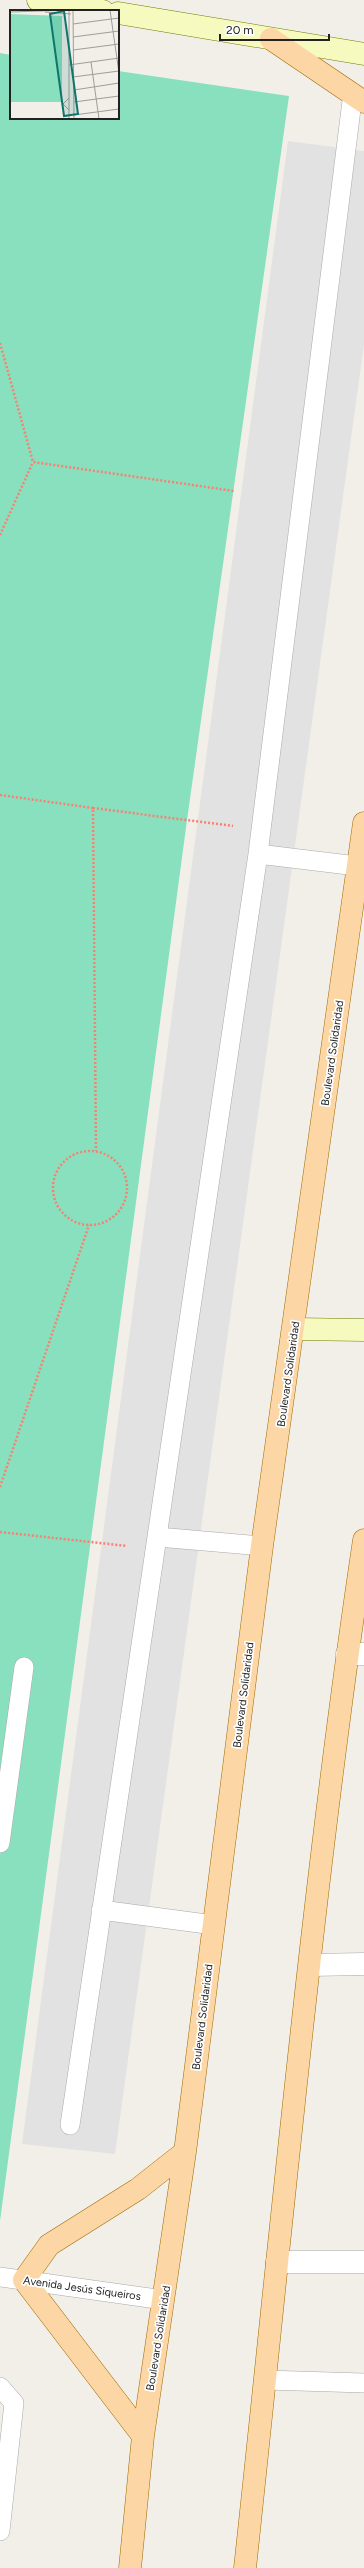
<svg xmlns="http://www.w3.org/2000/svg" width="364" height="2568" font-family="Figtree,sans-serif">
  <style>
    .pitch { fill: #88e0be }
    .parking { fill: #e2e2e2 }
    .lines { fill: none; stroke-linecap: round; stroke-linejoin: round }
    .lane-casing { stroke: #a9a9a9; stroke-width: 20 }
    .street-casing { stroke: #a9a9a9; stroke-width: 23 }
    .secondary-casing { stroke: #707d05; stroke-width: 23 }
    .primary-casing { stroke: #a06b00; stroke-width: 23 }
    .path { stroke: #fa8072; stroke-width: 2.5; stroke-dasharray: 2 2; stroke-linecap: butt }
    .lane { stroke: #fff; stroke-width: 19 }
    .street { stroke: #fff; stroke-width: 22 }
    .secondary { stroke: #f7fabf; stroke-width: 22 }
    .primary { stroke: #fcd6a4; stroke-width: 22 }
    .labels { text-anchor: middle; stroke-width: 3.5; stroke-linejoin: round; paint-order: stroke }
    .street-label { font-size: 11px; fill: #222; stroke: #fff }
    .inset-road { fill: none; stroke: #9f9d99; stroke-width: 1 }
    .view { fill: #0f766e; fill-opacity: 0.15; stroke: #0f766e; stroke-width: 2 }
    .inset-edge { fill: none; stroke: #222; stroke-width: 2 }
  </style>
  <rect width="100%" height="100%" fill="#f2efe9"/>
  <!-- pitch -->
  <path class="pitch" d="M0,53L11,55V118H118V71L289,96L187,820L0,2221Z"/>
  <!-- parking -->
  <path class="parking" d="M288,141L364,151V344L115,2154L22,2144Z"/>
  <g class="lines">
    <defs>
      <path id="lane" d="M258,854L357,866
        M158,1537L262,1546
        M0,1843L24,1667
        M101,1910L214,1925
        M70,2125L258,854L353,93
        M0,2277L164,2300
        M265,2380L364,2383
        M0,2387L14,2403L0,2531"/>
      <path id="street" d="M347,1654H364
        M311,1965L364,1964
        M277,2262H364"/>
      <path id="secondary" d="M38,0L103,11
        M118,13L364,54
        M294,1329L364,1330"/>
      <path id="primary" d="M271,39L364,102
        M143,2436L24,2280L49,2245L138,2189L185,2152
        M130,2568L143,2436L185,2152L262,1546L364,823
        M245,2568C282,2225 313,1881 364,1540"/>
    </defs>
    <!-- lane casing -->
    <use href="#lane" class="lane-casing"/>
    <!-- street casing -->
    <use href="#street" class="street-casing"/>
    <!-- secondary casing -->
    <use href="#secondary" class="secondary-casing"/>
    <!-- primary casing -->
    <use href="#primary" class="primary-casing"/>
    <!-- path -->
    <path class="path" d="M0,343L33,462L234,491
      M0,535L33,462
      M0,795L93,808L96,1151
      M93,808L233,826
      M53 1188a37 37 0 1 1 74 0a37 37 0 1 1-74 0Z
      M0,1487L89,1225
      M0,1532L127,1546"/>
    <!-- lane -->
    <use href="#lane" class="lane"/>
    <!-- street -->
    <use href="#street" class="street"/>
    <!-- secondary -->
    <use href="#secondary" class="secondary"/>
    <!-- primary -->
    <use href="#primary" class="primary"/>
  </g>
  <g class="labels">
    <!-- street labels -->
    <g class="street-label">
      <text transform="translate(332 1053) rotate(-82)" y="4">Boulevard Solidaridad</text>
      <text transform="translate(288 1374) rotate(-82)" y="4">Boulevard Solidaridad</text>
      <text transform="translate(243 1695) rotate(-83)" y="4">Boulevard Solidaridad</text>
      <text transform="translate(202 2017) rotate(-83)" y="4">Boulevard Solidaridad</text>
      <text transform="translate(82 2288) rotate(8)" y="4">Avenida Jesús Siqueiros</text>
      <text transform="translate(158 2338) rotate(-81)" y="4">Boulevard Solidaridad</text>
    </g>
  </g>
  <!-- overview -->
  <g transform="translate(10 10)">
    <rect width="109" height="109" fill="#f2efe9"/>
    <path d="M0,4L52,6V92H0Z" fill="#88e0be"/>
    <path class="inset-road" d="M59,0V109M63,0L64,109M100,0L109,63M0,2L61,0M35,2L61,4M63,14L109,8M63,27L109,21M63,40L109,34M81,52L89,109M59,55L109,48M63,67L109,61M64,80L109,73M64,92L109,86M59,100L53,94L59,88M64,105L109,99"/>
    <path class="view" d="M54,1L68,104L54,106L40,4Z"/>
    <rect width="109" height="109" class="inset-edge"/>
  </g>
  <!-- scale -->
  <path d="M220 34v6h109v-6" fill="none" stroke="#222222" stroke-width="2"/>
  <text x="226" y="34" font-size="12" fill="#222222" stroke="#ffffff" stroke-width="3" paint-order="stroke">20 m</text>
</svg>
